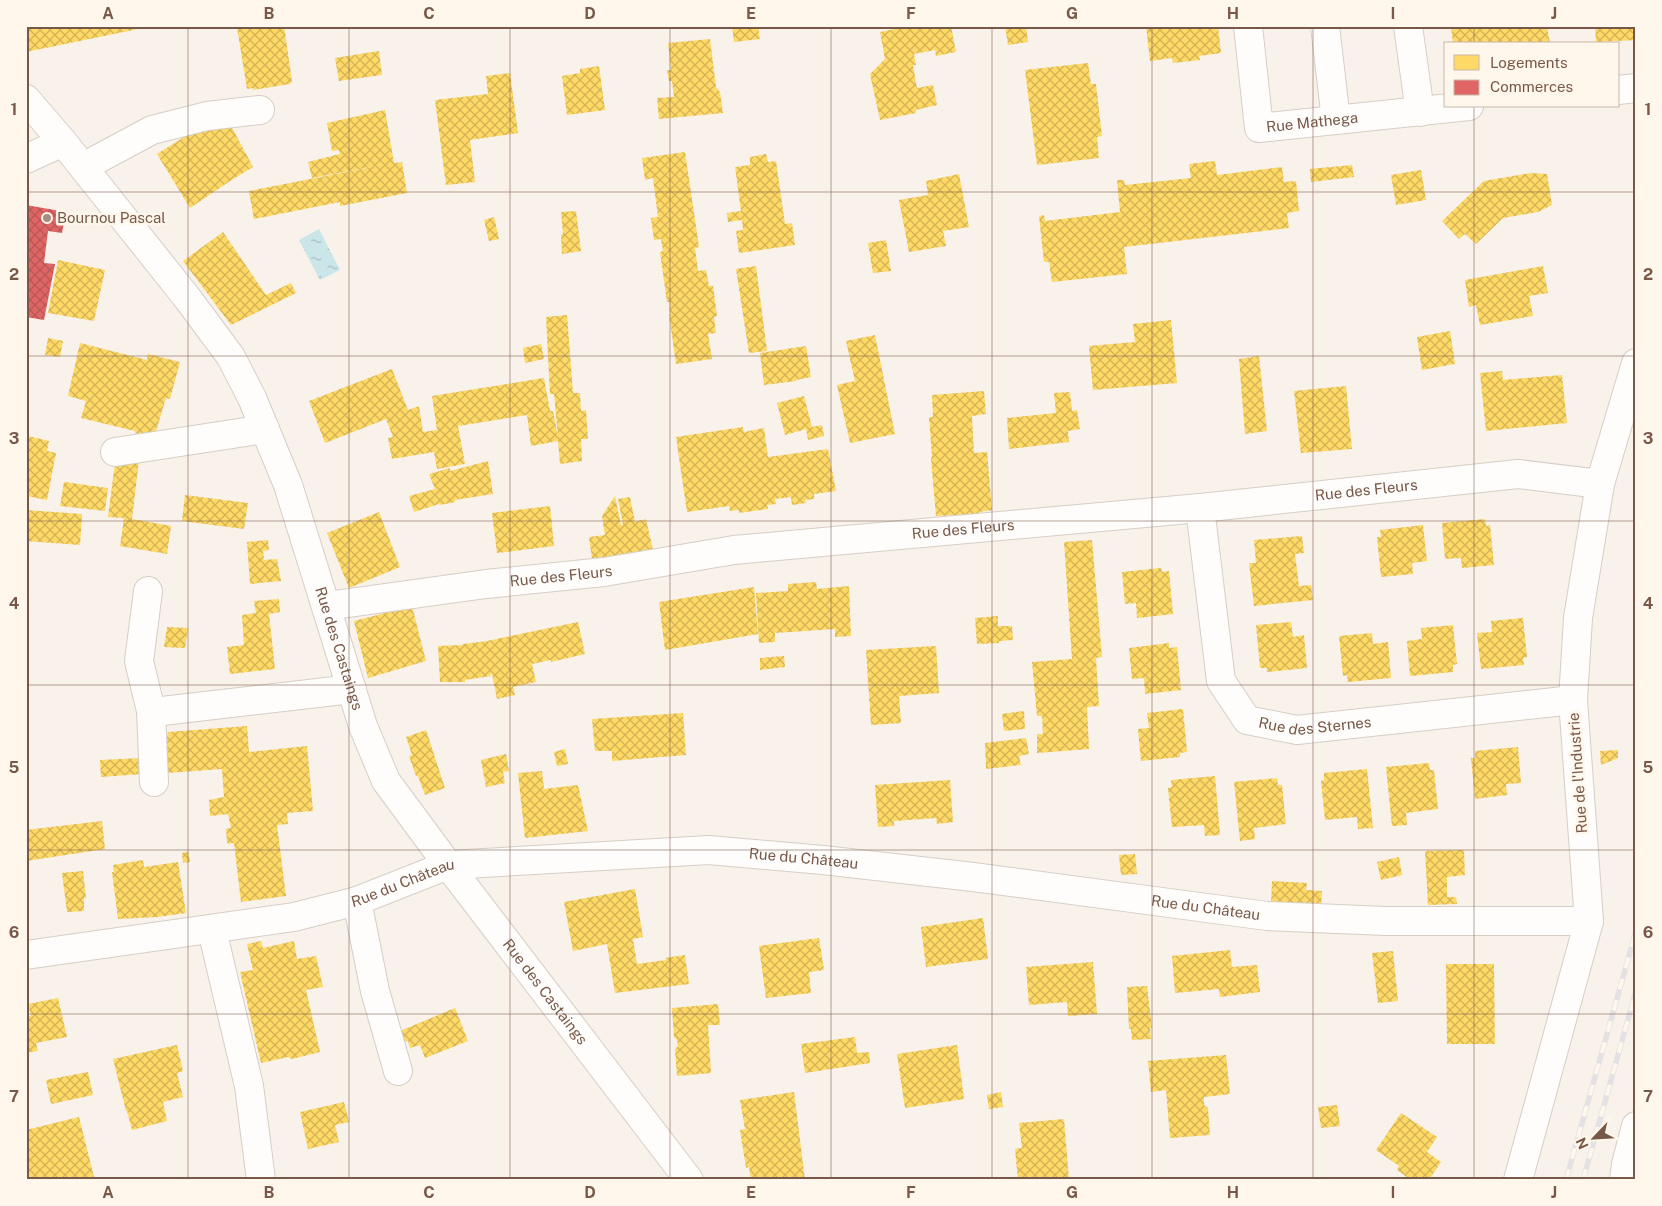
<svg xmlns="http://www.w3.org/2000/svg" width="1662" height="1206" font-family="'Public Sans',sans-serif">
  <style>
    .water { fill: url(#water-ripples) }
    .homes { fill: url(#homes-cross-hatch) }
    .shops { fill: url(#shops-cross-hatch) }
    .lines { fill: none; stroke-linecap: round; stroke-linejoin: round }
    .minor-casing { stroke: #d6cec6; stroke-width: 30 }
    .minor { stroke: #fefdfc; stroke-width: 28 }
    .rail-casing { stroke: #e4e1e5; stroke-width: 5.5 }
    .rail { stroke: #fff7eb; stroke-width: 4; stroke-dasharray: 11; stroke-linecap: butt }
    .grid { fill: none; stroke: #785848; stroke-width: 1; stroke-opacity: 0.55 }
    .poi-dot { fill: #a58e81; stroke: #fff7eb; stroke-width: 2 }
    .labels { text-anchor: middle; stroke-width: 5; stroke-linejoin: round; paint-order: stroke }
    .street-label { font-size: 15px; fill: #785848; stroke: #fff7eb }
    .poi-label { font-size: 15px; fill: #785848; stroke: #fff7eb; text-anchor: start }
    .neatline { fill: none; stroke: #785848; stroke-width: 2 }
    .grid-label { font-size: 16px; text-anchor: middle; font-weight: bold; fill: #785848 }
  </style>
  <defs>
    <pattern id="water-ripples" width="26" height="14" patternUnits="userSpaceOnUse" patternTransform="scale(1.25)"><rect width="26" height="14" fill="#cae6e9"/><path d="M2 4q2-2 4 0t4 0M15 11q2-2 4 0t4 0" fill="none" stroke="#a9bdbf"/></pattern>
    <pattern id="homes-cross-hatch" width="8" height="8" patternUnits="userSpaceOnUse" patternTransform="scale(1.25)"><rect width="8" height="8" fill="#ffd966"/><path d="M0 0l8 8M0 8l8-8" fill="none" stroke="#d3b356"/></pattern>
    <pattern id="shops-cross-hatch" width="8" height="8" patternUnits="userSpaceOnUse" patternTransform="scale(1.25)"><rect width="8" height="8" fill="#e06666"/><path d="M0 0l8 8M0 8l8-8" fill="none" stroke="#ba5756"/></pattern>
  </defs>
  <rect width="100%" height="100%" fill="#f8f2ea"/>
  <!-- water -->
  <path class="water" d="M319,229L340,270L320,280L299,240Z"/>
  <!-- homes -->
  <path class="homes" d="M26,26H148V27L26,52Z
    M242,26H284L292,81L290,84L253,90V88L247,89L237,27Z
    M732,26H758L760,39L734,42Z
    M909,26H951L956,52L936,56L935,50L914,54L916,65H913L917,88L933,85L937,105L916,110V113L880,120L870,74L885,59L880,32Z
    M1005,26H1026L1028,42L1008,45Z
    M1146,26H1218L1221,53L1199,56L1200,60L1173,63L1172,58L1150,61Z
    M1451,26H1547L1550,44H1453Z
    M1595,26H1636V40L1596,42Z
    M710,39L716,87L720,92L723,113L659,119L657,98L674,97L672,81H669L667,70H671L668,43Z
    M379,51L382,75L339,81L335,58Z
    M1088,63L1091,84H1096L1102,136L1097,137L1099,158L1037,165L1025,70Z
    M599,66L605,110L567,115L562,76L580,73V69Z
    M510,73L518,133L470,140L475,182L446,185L435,100L488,94L486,76Z
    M385,110L394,163L402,162L407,193L340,206V202L254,219L249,191L387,164L312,178L308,162L340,154L339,150L332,151L327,123Z
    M223,121L229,122L253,167L230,181L190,208L157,154L200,127L203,132Z
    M685,152L699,247L695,248L698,271L706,270L709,286H713L717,316L714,317L716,333L708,334L712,359L676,364L669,314H670L669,302H667L660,252L663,251L661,239L654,240L651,218L658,217L653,178L645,180L642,158Z
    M766,154L768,162L776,161L785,224L792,223L795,245L739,253L736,231L743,230L742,220L728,222L727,213L741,211L735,167L750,165V157Z
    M1215,161L1217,175L1282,167L1284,182L1296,181L1299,211L1287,213L1289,228L1124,247L1127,274L1052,282L1049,262H1044L1039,216L1044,215L1045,221L1120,212L1117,180H1124L1125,185L1191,178L1189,164Z
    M1352,165L1354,177L1311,182L1310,169Z
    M1421,170L1426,200L1396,205L1391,175Z
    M1531,173L1547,174L1552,205L1538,212L1503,218L1476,244L1465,234L1459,239L1442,221L1484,181Z
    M959,174L969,227L943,231L946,246L909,252L899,200L928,195L926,181Z
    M576,211L581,251L562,254L561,234H563L561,212Z
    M494,217L499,239L489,241L484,220Z
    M223,232L266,295L291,283L296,293L231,325L183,261Z
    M886,240L891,271L873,273L868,243Z
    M58,260L105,270L94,321L48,313Z
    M756,266L767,351L749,353L736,269Z
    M1543,266L1548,293L1529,296L1533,316L1480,325L1476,305L1469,307L1465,280Z
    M567,315L573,393H580L581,411L586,410L588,439H581L582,461L560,464L558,441L531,446L527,415L458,426L465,464L437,469L434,452L392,459L388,438L393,437L386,419L325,443L309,401L392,369L408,410L419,406L423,432L437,430L432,396L544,378L550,411H553L558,437L554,394H550L546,317Z
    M1171,320L1177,383L1093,390L1089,346L1135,342L1133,324Z
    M1450,331L1455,364L1422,370L1417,337Z
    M875,335L895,434L850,443L837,385L855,381L846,341Z
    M48,338L63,341L60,357L45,355Z
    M80,343L147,360L148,354L180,362L170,399L166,398L154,438L135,433V431L81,418L86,401L68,396Z
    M541,344L544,359L525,363L523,348Z
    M806,346L811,377L796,380V381L764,385L760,353Z
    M1259,356L1267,431L1245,434L1239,359Z
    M1502,371L1503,380L1562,375L1567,423L1486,431L1480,373Z
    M1346,386L1352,449L1301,453L1294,391Z
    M984,391L986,414L972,416L974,453L987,452L992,510L979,512V514L936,516L931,459L932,456L929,417H933L932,395Z
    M1070,392L1072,411L1077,410L1080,429L1068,431L1069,442L1009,449L1007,418L1056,413L1054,393Z
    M804,396L812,427L822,425L824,436L808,440L806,429L785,435L777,403Z
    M743,427L744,432L764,428L768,457L828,449L836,491L814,494V499L805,500L806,503L792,505L791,497L775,499L776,504L767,505L768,509L739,513V510L730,511L729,506L687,512L676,437Z
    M28,436L49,441L47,451L56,453L47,500L26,496V447Z
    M139,460L132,519L171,526L167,554L120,546L124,518L108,517L115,463Z
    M488,461L493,494L455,500V502L440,505L439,504L414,512L409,496L435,489L429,474L450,468V471Z
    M64,482L108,488L105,511L60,506Z
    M185,495L248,503L244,529L182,521Z
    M615,496L621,525H623L618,499L630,497L635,522L646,519L653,550L629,556L628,554L592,559L589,537L605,535L602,516Z
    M550,506L554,546L497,553L492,513Z
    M26,510L82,514L80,545L26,541Z
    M379,512L400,567L349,588L327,533Z
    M1485,519L1486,526L1490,525L1494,565L1462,568L1461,558L1445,559L1442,523Z
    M1423,525L1427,561L1412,563L1413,574L1381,577L1377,537H1381L1380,530Z
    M1302,536L1304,553L1295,554L1299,586L1311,585L1313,600L1254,606L1249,563H1256L1254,540Z
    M268,540L269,550L263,551L264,560L277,559L281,581L250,584L247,542Z
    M1092,540L1102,657L1096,658L1099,706L1087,707L1089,749L1037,753V734H1043L1042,716H1037L1032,662L1072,659L1064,542Z
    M1161,568L1162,572L1169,571L1173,614L1137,618L1136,603L1125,604L1122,572Z
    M816,582L817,589L849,586L851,636L835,637V629L775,633V642L759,643L756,593L788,591V584Z
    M754,587L758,634L665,650L659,602Z
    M279,599L280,612L269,614L275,669L230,674L227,647L244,645L242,615L256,613L254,601Z
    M412,606L426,661L368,678L354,621Z
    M998,616V626H1012L1013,640L999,641V643L977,644L975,618Z
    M1523,618L1527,657L1523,658L1524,665L1481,669L1477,633L1492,632L1491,621Z
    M578,622L585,654L551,662V660L532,664L536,682L513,687L515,695L497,699L492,674H490L491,676L465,680V682H440L438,646L463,645V644L487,641Z
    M1291,622L1293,637L1304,635L1307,668L1267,672V668H1260L1256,625Z
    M1453,625L1457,664L1453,665V672L1410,676L1407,641L1422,639L1421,628Z
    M167,627L188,628L185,648L164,647Z
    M1372,633L1373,644L1388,642L1391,678L1348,682L1347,675L1343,676L1339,636Z
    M1169,643V648L1177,647L1181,690L1145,694L1144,678L1132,679L1129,648Z
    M936,646L939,693L899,696L901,723L871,725L866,650Z
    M784,656L785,667L760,670V658Z
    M1183,709L1187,752L1180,753V757L1141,761L1138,729L1149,728L1147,713Z
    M1024,711L1025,729L1004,731L1002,714Z
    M683,713L686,755L612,761V751H595L592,719Z
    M247,726L249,752L307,746L313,811L287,813L288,824L277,825L286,896L241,902L234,843L228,844L227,842L226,829L231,828L228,814L210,816L209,800L224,797L222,769L167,773L166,740L168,732Z
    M426,730L445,788L425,795L418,776H416L409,756L412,755L406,737Z
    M1026,738L1029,754L1019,756L1021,765L986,769L985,743Z
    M1518,747L1521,783L1506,784L1507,795L1475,799L1471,758H1475V751Z
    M565,749L568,764L557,766L554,752Z
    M1618,750V758L1601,765L1600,751Z
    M506,754L509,771L503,772L505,783L486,787L481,760Z
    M141,758L142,774L101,777L100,760Z
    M1429,763L1430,770H1434L1438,809L1406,813L1407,825L1392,826L1386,767Z
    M1367,769L1373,828L1358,829L1357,817L1325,820L1321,781L1324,780V773Z
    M542,771L544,789L578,785L588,831L525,838L518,773Z
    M1215,776L1220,835L1205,836L1204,825L1172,827L1168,788L1172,787L1171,780Z
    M1277,778L1278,785H1282L1286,824L1254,828L1255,839L1240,841L1234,782Z
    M950,780L953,822L937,824L936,818L894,821V826L878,827L875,785Z
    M102,821L105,849L26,861V830Z
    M1464,850L1465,875L1447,877V897H1456L1457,904L1428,905L1425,851Z
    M188,852L190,862L183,863L182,853Z
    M1135,854L1137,874L1121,875L1119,855Z
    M1399,857L1402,875L1381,880L1377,862Z
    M143,860L144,867L178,862L186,913L157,917L118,919L112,872H114L113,865Z
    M83,871L86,898H84V911L67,912L62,873Z
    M1272,881L1307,883L1306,890L1322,891L1321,906L1271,905Z
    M635,889L643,937L633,939L637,964L666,960L665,958L685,955L689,984L615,993L607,944L573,951L564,902Z
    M983,918L988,959L926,967L921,927Z
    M819,938L824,970L809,972L811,993L766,998L759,946Z
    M261,941L263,948L294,941L297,959L316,956L323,987L306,990L320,1052L292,1059L288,1057L261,1063L240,972L253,970L247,944Z
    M1230,950L1232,967L1257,965L1260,992L1220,997L1219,989L1175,993L1172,956Z
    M1393,951L1398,1001L1378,1003L1372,953Z
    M1093,962L1097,1014L1068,1016L1067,1002L1029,1005L1026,967Z
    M1446,964H1494L1495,1044H1447Z
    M1147,986L1152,1028H1150L1151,1039L1132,1040L1131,1029H1129L1127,987Z
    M58,998L67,1037L36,1043L38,1051L26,1053V1016H31L28,1004Z
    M718,1004L720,1025H708L711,1073L677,1076L675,1049L678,1046L677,1040L674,1037L672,1008Z
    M455,1008L468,1041L425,1058L420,1045L410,1048L408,1041L405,1042L400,1031Z
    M855,1037L857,1053L869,1052L870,1063L805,1073L801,1044Z
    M177,1045L183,1071L177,1073L183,1097L163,1102L167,1121L132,1130L127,1111H126L113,1059Z
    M957,1045L964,1099L905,1108L897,1054Z
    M1226,1055L1230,1094L1204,1097V1105L1208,1108L1210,1135L1170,1138L1166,1090L1151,1092L1148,1061Z
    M88,1072L93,1095L51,1104L46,1080Z
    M794,1092L805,1180H751L749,1167L746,1168L740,1130L745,1129L740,1100Z
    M1001,1092L1003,1107L989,1109L987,1095Z
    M344,1102L349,1122L335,1125L339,1142L308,1149L300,1112Z
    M1337,1105L1340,1126L1321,1128L1318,1107Z
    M1401,1113L1437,1137L1427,1152L1441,1162L1429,1180H1419L1415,1177L1413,1180H1411L1397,1170L1399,1166L1376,1150Z
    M79,1117L94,1177L83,1180H26V1130Z
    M1064,1119L1069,1180H1018L1015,1149L1022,1148L1019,1123Z"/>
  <!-- shops -->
  <path class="shops" d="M26,205L66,212L62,233L48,231L44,263L55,264L44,320L26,317Z"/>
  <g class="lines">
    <defs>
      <g id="minor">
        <path id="s1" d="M1248,26L1259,128L1469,106"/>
        <path d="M1325,26L1336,120"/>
        <path d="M1408,26L1420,112"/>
        <path d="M1618,90L1636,88"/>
        <path id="s2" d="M26,99L63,142L188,299L231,357L252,398L288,485L363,726L386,781L448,865L689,1180"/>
        <path d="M26,159L63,142"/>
        <path d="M83,167L152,130L207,116L260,110"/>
        <path d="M115,452L265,429"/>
        <path id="s3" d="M1200,508L1221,681L1247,720L1297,730L1573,700"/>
        <path d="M148,591L139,661L151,711H162L352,689"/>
        <path id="s4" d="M327,606L486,584L604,572L734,550L1200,508L1518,474L1600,484"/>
        <path d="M151,711L154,782"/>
        <path d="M357,901L375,991L398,1071"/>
        <path d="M212,930L249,1086L261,1180"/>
        <path id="s5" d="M26,955L294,917L357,901L448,865L709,850L823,860L973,877L1267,916L1385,921H1589"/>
        <path d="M1518,1180L1589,921L1573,700L1578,618L1600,484L1636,363"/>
        <path d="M1624,1180L1626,1164L1636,1126"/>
      </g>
    </defs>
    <!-- minor casing -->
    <use href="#minor" class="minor-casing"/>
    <!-- minor -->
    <use href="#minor" class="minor"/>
    <defs>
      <path id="rail" d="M1566,1180L1636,931
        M1583,1180L1636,991"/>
    </defs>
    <!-- rail casing -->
    <use href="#rail" class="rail-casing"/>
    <!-- rail -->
    <use href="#rail" class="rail"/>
  </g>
  <!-- grid -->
  <path class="grid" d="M188,26V1180M349,26V1180M510,26V1180M670,26V1180M831,26V1180M992,26V1180M1152,26V1180M1313,26V1180M1474,26V44M1474,106V1180M26,192H1636M26,356H1636M26,521H1636M26,685H1636M26,850H1636M26,1014H1636"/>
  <!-- markers -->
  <circle class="poi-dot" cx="47" cy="218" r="5"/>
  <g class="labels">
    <!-- street labels -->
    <g class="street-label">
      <text dy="5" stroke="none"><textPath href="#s1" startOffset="156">Rue Mathega</textPath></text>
      <text dy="5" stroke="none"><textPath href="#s4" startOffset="1046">Rue des Fleurs</textPath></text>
      <text dy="5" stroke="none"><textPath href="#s4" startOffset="641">Rue des Fleurs</textPath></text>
      <text dy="5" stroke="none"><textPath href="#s4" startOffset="236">Rue des Fleurs</textPath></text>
      <text dy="5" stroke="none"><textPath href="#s2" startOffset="641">Rue des Castaings</textPath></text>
      <text dy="5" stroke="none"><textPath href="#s3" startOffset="290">Rue des Sternes</textPath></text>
      <text transform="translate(1578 773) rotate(-94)" y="5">Rue de l'Industrie</text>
      <text dy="5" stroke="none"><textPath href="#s5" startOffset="790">Rue du Château</textPath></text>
      <text dy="5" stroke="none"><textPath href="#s5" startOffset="385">Rue du Château</textPath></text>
      <text dy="5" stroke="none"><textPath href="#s5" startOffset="1195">Rue du Château</textPath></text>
      <text dy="5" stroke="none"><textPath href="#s2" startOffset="1046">Rue des Castaings</textPath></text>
    </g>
    <!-- poi labels -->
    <g class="poi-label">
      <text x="57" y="223">Bournou Pascal</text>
    </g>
  </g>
  <!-- border -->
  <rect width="1662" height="1206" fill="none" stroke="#fff7eb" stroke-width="55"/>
  <!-- legend -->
  <rect x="1444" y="42" width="175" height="65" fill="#fff7eb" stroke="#c9b7aa"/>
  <rect x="1454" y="55" width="25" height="15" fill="#ffd966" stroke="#c9b7aa"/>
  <text x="1490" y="68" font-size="15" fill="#785848">Logements</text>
  <rect x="1454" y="80" width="25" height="15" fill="#e06666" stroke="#c9b7aa"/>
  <text x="1490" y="92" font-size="15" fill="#785848">Commerces</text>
  <!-- north arrow -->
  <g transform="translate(1594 1138) rotate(245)" stroke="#fff7eb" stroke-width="4" paint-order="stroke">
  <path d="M0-4L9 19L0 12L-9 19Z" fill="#785848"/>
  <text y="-8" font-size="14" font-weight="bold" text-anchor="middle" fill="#785848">N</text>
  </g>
  <rect x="28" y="28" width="1606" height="1150" class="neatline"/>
  <g class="grid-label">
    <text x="108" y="19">A</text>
    <text x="269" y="19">B</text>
    <text x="429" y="19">C</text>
    <text x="590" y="19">D</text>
    <text x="751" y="19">E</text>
    <text x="911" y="19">F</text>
    <text x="1072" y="19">G</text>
    <text x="1233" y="19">H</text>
    <text x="1393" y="19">I</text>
    <text x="1554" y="19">J</text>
    <text x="14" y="115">1</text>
    <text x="1648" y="115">1</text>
    <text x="14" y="280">2</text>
    <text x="1648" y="280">2</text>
    <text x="14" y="444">3</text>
    <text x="1648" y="444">3</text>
    <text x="14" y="609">4</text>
    <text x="1648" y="609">4</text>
    <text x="14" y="773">5</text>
    <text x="1648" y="773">5</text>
    <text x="14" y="938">6</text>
    <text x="1648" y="938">6</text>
    <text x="14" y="1102">7</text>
    <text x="1648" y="1102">7</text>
    <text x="108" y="1198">A</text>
    <text x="269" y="1198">B</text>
    <text x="429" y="1198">C</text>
    <text x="590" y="1198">D</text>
    <text x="751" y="1198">E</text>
    <text x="911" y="1198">F</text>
    <text x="1072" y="1198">G</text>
    <text x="1233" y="1198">H</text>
    <text x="1393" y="1198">I</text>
    <text x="1554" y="1198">J</text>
  </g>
</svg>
